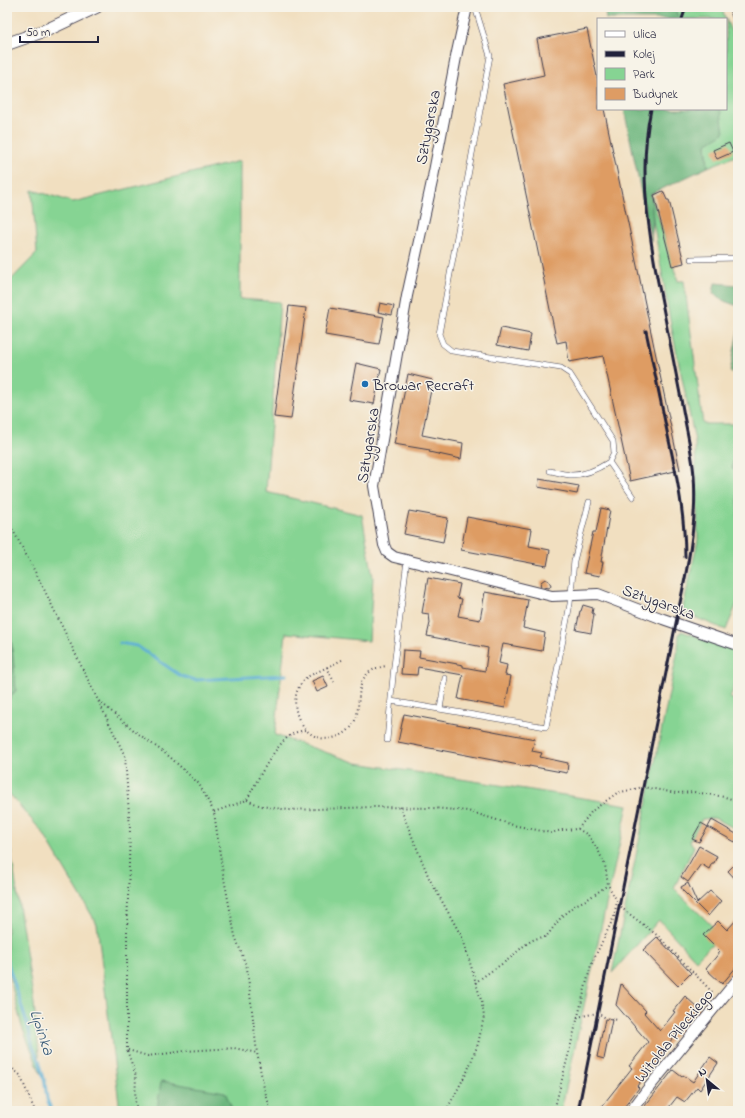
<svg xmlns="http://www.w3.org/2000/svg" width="745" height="1118" font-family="'Indie Flower',sans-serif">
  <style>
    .green { fill: #86d493; stroke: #547b67 }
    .forest { fill: #6cb67d; stroke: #476c5c }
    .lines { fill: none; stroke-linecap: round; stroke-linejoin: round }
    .stream { stroke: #59add4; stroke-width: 3 }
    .building { fill: #de9c64 }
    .service-casing { stroke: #413e4f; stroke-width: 6 }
    .minor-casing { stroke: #413e4f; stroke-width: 12 }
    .tertiary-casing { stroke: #413e4f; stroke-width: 14 }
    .path { stroke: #413e4f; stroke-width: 2; stroke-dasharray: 1 3; stroke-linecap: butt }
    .service { stroke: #fff; stroke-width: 5 }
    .minor { stroke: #fff; stroke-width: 10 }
    .tertiary { stroke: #fff; stroke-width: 12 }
    .rail { stroke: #22223b; stroke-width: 3 }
    .poi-dot { fill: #1f6fb2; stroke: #f7f3e8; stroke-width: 1.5 }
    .labels { text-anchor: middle; stroke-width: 3; stroke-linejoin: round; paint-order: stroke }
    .street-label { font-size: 16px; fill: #22223b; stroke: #f7f3e8 }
    .poi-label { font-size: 16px; fill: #22223b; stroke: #f7f3e8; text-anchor: start }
    .water-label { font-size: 17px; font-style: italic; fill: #385a78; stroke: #f7f3e8 }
  </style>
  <rect width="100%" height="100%" fill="#f7f3e8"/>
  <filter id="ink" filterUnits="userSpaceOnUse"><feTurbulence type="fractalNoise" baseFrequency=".025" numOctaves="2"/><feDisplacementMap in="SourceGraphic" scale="8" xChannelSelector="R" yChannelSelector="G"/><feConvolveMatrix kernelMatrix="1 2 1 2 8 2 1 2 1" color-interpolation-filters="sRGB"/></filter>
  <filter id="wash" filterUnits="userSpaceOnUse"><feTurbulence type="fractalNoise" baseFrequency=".012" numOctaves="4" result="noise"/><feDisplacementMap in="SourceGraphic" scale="16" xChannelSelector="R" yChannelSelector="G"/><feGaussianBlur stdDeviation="0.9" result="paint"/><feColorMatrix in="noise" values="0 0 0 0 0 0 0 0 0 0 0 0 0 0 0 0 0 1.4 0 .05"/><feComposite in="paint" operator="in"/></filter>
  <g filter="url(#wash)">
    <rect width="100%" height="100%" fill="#f1dfc0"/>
    <!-- green -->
    <path class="green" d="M674,7H721L738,48V155L708,167L706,143L721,112L719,109H726V19H679Z
      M240,161V299L280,302L266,492L362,515L373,577L369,641L286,633L275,735L357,763L628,805L561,1111H120L97,924L43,833L7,791V702L16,690L7,594V284L37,253L32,190L73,202Z
      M651,194L678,281H684L703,424H738V435L732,469L738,471V601L726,630L682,612L698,540L695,441L670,320L653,220Z
      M681,631L702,638L711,635L738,646V676L730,698L738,701V830L714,818L702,819L690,841L694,847L674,888L721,935L696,960L659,920L612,973L678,649L679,633H681Z
      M7,835L10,846L34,1004L41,1074L22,1027L7,967Z"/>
    <!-- forest -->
    <path class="forest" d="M604,7H674L679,19H606Z
      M624,109H719L721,112L724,133L706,144L708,167L651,194L653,220L651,241Z
      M715,283L738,285V306L724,301L713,293Z
      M738,331V372H730Z
      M738,435V471L732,469Z
      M7,594L16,690L7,702Z
      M161,1081L225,1092L233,1111H157Z"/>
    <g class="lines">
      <!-- stream -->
      <path class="stream" d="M120,643L137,646L181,676L195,680L286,675
        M7,961L27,1023L33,1047L39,1060L45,1083L47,1099L52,1111"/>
    </g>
    <g id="blocks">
      <!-- building -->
      <path class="building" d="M587,29L598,81V109H604L680,470L630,481L603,356L569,362L566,341L557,343L503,84L544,75L537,39Z
        M729,143L733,152L717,159L713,150Z
        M663,191L667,200H669L684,263L672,266L654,195Z
        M380,303L394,306L392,315L378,312Z
        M289,306L306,308L291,419L274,417Z
        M330,308L384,317L379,344L325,335Z
        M501,328L531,334L528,351L497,345Z
        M356,363L381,369L374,404L349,400Z
        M408,374L433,380L422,435L463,443L461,459L429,452L430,450L394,444Z
        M539,479L579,486L577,494L538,487Z
        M601,508L610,510L601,562H603L600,576L584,573L593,532H596Z
        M409,511L448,518L443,542L404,534Z
        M467,517L532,529L529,546L550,550L547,566L461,550Z
        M428,578L460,584L457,598L462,599L458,616L480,620L485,592L528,600L523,628L545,633L542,651L503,644L499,663L507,665L505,675L511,676L505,708L458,699L463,675L418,667L417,675L401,674L403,650L420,651L419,657L463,665V667L485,671L488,648L427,636L430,623L429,614L422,613Z
        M545,579L549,581L551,585L549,588L540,586L541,582Z
        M583,605L593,608L592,613L594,614L591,633L576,630L580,611H581Z
        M323,676L328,687L317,692L312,681Z
        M404,714L535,739L532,751L542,753L540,757L568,763L567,773L529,766V767L398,742Z
        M712,820L738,835V837L735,842L708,827Z
        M701,823L708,827L699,842L692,839Z
        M699,846L717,856L714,863H712L709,869L701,864L688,882L681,877L689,864Z
        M738,861V882L728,871Z
        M688,883L697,903L710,891L721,901L708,916L683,891L681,887Z
        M738,918V965L722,984L706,969L720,952L703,935L718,921L727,930Z
        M657,937L691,973L678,986L643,950Z
        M621,984L646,1011L644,1013L660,1031L675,1012L673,1011L685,996L700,1010L681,1034L678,1031L637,1086L639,1088L621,1111H598L632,1068L629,1066L648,1042L616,1005Z
        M605,1019L612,1020L604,1059L597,1057Z
        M710,1057L718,1063L700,1090L697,1087L685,1102L677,1097L666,1111H641L673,1070L682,1077L683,1075L693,1082Z"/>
    </g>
  </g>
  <g filter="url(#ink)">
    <use href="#blocks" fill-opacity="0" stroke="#413e4f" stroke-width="1"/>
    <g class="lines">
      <defs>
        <path id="service" d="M475,7L490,56L439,334L443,344L452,351L561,368L570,374L613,441L614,452L609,462
          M691,259L738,258
          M550,471C557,472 565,475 572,475C586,475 598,469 609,462L633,497
          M391,701L546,727L570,604L574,561L589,502
          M440,709L445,678
          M387,740L394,666L407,560"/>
        <path id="minor" d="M467,7L457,52L433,177L407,296L374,486L384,545L387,552L394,557L552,596L598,594L663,619L738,645
          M734,7L738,17
          M631,1111L646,1091L738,979"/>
        <path id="tertiary" d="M7,44L49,29L96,7"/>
      </defs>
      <!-- service casing -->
      <use href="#service" class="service-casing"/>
      <!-- minor casing -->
      <use href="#minor" class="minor-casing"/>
      <!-- tertiary casing -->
      <use href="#tertiary" class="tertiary-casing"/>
      <!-- path -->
      <path class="path" d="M7,519L41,583L125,756L130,829L127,932V1050L136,1076L135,1101L137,1111
        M342,660L307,677C280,699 303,751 339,736C376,721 339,672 387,666
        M327,667L334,682
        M99,701L136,732L170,757L199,784L214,812L222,868L235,936L247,968L257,1053
        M247,800L261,806L289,810L374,807L432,808L468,811L513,825L551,833L562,830L578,829L588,835L598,850L605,865L608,885L617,901L623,909L658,936L714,994
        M400,807L429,878L463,939L481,1000L484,1016L478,1044L467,1072L446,1111
        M214,812L247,800C255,784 276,743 291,735C295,732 301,731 305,730
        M578,829L592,811L617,793L643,787L676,793L694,792L725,797L738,801
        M475,983C486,974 498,967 509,959C521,949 530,937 546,937L562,916L575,905L588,899L608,885
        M577,1017L597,1013L606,1018L618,1020
        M128,1050L148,1056L185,1051L234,1048L257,1053L264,1088L271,1111
        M7,1064L20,1075L35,1111
        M554,1111L591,965L614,917L617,901
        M595,1111L597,1105"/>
      <!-- service -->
      <use href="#service" class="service"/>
      <!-- minor -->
      <use href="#minor" class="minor"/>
      <!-- tertiary -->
      <use href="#tertiary" class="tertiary"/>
      <!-- rail -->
      <path class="rail" d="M682,19L686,7
        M646,331C653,366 661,401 668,436C677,476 685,516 685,557
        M578,1111L682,593C690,555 697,516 694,476C692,450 685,424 681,399C673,358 665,318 657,277C647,222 639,165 651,109"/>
    </g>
  </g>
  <!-- markers -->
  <circle class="poi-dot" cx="365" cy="384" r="4"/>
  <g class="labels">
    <!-- street labels -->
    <g class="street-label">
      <text transform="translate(427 127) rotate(-79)" y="6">Sztygarska</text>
      <text transform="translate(367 445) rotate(-81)" y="6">Sztygarska</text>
      <text transform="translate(659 601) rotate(20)" y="6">Sztygarska</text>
      <text transform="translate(673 1035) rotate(-51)" y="6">Witolda Pileckiego</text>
    </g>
    <!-- poi labels -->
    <g class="poi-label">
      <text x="373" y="390">Browar Recraft</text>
    </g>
    <!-- water labels -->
    <g class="water-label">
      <text transform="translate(43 1032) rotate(72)" y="6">Lipinka</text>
    </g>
  </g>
  <!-- margin -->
  <rect width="745" height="1118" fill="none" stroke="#f7f3e8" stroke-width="24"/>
  <!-- legend -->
  <rect x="597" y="18" width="130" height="92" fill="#f7f3e8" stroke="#a29fa3"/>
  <rect x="605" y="31" width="20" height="6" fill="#ffffff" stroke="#a29fa3"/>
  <text x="633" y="38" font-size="12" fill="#22223b">Ulica</text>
  <rect x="605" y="51" width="20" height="6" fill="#22223b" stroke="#a29fa3"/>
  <text x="633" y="58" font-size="12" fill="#22223b">Kolej</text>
  <rect x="605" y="68" width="20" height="12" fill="#86d493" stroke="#a29fa3"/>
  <text x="633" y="78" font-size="12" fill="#22223b">Park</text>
  <rect x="605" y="88" width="20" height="12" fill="#de9c64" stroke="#a29fa3"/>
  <text x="633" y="98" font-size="12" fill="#22223b">Budynek</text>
  <!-- north arrow -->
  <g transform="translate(707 1080) rotate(331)" stroke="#f7f3e8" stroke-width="3" paint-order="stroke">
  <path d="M0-3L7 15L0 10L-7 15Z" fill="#22223b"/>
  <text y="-6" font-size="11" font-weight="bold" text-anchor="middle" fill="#22223b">N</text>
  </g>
  <!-- scale -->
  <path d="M20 36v6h78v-6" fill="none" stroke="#22223b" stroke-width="2"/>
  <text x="26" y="36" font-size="12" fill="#22223b" stroke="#f7f3e8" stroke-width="3" paint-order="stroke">50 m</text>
</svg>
